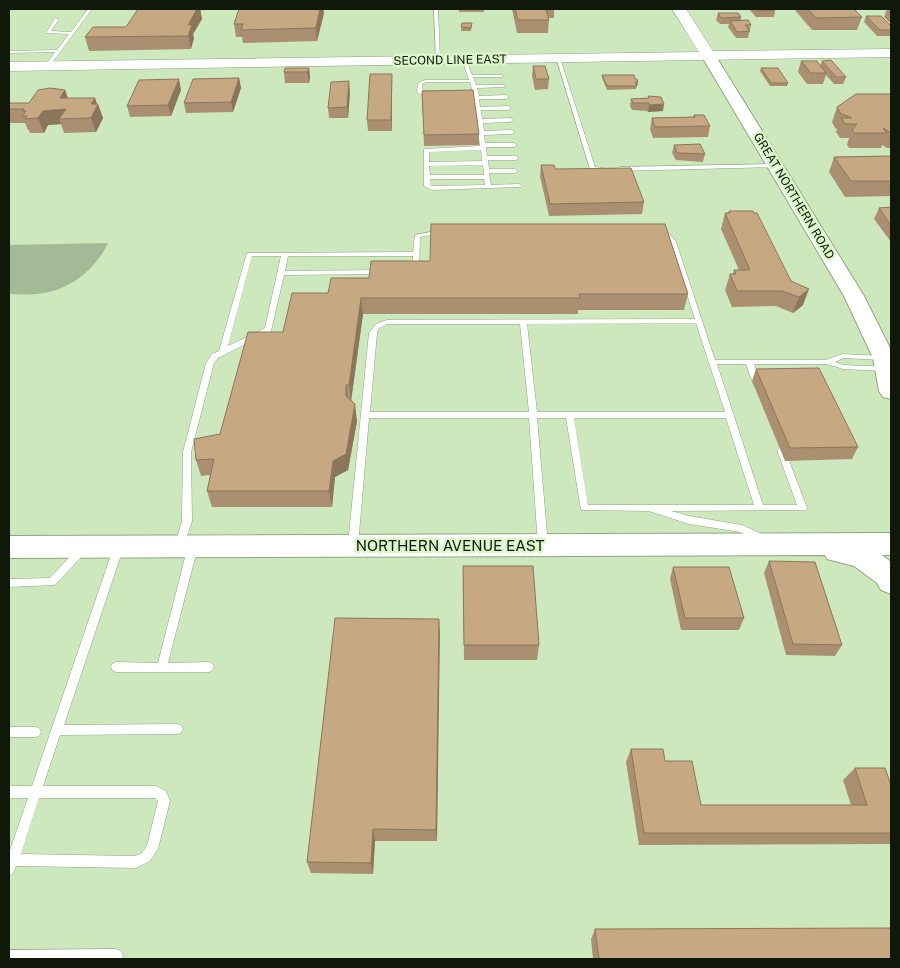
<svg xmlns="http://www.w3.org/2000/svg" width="900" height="968" font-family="'Public Sans',sans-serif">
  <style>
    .green { fill: #a4b996 }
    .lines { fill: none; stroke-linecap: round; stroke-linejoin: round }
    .lane-casing { stroke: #8ea77f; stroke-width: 1 }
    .secondary-casing { stroke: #8ea77f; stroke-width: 2 }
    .highway-casing { stroke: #8ea77f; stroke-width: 1 }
    .lane { fill: #fff; fill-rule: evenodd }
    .secondary { fill: #fff; fill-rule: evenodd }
    .highway { fill: #fff; fill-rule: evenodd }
    .wall { fill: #aa9070 }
    .shaded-wall { fill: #8b765b }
    .building { fill: #c6a882; stroke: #8b765b }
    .labels { text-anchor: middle; stroke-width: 5; stroke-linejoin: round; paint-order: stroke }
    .far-street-label { font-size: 12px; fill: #0f1809; stroke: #dbf6cb }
    .street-label { font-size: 15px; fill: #0f1809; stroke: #dbf6cb }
  </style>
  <rect width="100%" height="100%" fill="#cee8be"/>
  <!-- green -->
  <path class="green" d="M108,243C95,271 67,292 36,294C27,295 18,294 9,294V245Z"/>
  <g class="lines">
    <defs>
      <path id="lane" d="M88,9H92L49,67L45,66L55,52L9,53V51L57,50L69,34L46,33L55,18L59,19L51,31L71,32Z
        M434,9H438L440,60L438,61L436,60Z
        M556,57L560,58L595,167L604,168V170L593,171L590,169Z
        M464,58L466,59L472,75H502L504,76L502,77H473L476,85H504L506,86L504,87L477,88L479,96L506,95L509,97L506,99H479L480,107L508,106L511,108L508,110H481L482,119L510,118L513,120L510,122L483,123L484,131L512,130L515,132L512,134L484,135L485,143H514L517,145L514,147H486L487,156H516L519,158L516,160H488L489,169H515L518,171L515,173H489L491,185L519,184L522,186L521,187L432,190L424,186V149L480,146L473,93L470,82H426L422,84L423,91L435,92V94H420L417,92L418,83L425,80H469L462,59ZM481,150L482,161L429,162V152ZM483,165L484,175H430L429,166ZM430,179H484L485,185L433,186L430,185Z
        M775,164L777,165V167L620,171L617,169L620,167Z
        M659,228L669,233L676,242L715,360H826L842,354L883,356L887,358L883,360L843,358L835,362L843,365L889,367L890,369L889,371H886L843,369L827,364H754L762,386L758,389L754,386L746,364H717L763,505H797L777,450L781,447L785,450L807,508L806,510L671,511L689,516L742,525L766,536L768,539L766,542L763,543L740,532L689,524L649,511L581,510L566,418H537L548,545L546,548H540L538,545L529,418H369L358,545L356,548H350L348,545L369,333L376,324L387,320L695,319L670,242C665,235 661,235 656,230ZM696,323L725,412H537L527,324ZM387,324H520L529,412H370L377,333L379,328ZM574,418H726L754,505H588Z
        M441,230L444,232L443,233L420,237L419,272L416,274L413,272V256H288L285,271L381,270L384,272L381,274L284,275L271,331L218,358L214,363L191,452L192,521L183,548H177L175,545L182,521L183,452L206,363L212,354L219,351L247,253L413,252L415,235ZM252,256H281L265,328L228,346Z
        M119,542L122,543L124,546L64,725L177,724L181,725L183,729L181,733L177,734L60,735L43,786H156L166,791L170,801L158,849L150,861L136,868L16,866L13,874L9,876V853L28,798H9V786H32L114,546L116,543ZM39,798H155L158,801L147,846L142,853L135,856L21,854Z
        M193,542L196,543L198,546L168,663L209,662L213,664L214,667L213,670L209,672H116L112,670L111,667L112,664L116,662L158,663L188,546L190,543Z
        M82,546L85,547L87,550L85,553L55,585L9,587V579L50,578L79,547Z
        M9,727H35L39,728L41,732L39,736L35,737H9Z
        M116,949L121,951L123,956L121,959H9V950Z"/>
      <path id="secondary" d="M708,51L713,52L715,55L864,296L891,350V399L883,397L879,391L873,358L844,296L701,55L703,52Z
        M891,533V555H882L891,562V594L881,590L877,583L854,566L827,559L825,555L9,558V536Z"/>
      <path id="highway" d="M672,9H686L713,51L891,49V57L9,71V62L699,52Z"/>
    </defs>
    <!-- lane casing -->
    <use href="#lane" class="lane-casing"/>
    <!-- secondary casing -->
    <use href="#secondary" class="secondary-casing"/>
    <!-- highway casing -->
    <use href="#highway" class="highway-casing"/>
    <!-- lane -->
    <use href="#lane" class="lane"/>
    <!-- secondary -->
    <use href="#secondary" class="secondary"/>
    <!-- highway -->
    <use href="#highway" class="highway"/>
  </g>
  <!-- wall -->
  <path class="wall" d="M138,9H200L202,19L193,34L194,38L191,49L89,51L85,37L126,27Z
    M239,9H323L324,13L317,41L243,43L242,37H236L234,24Z
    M459,9H484V12H459Z
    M512,9H554V18H549L548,33H517Z
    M749,9H774L775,10L774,17H756Z
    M794,9H854L862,17L857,30H812Z
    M887,9H891V24L884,17Z
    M718,13L741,17V21L751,25L748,38H736L728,27L729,24H720L716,20Z
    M866,16L891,26V36H877L864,22Z
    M462,23H472L471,31H461Z
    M801,61L820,66L822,61L846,77L843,84H834L826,75L823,84H807L798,72Z
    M533,66L549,79L548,89L535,90L532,76Z
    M309,68L310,78L309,83H285L284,72Z
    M761,68L788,83L787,86H770L760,71Z
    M602,75L638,82V85H637L636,89L607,90L602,78Z
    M239,78L241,88L233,112L186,113L184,103Z
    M392,84V131H368L367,120Z
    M65,90L68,98H95L103,118L96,132L64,133L61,124L48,125L44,133H30L29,130H28L25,123H9V103H29Z
    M181,90L171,116L130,117L127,106Z
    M422,91L479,134V145L424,146Z
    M350,92L348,118H329L328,108Z
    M891,94V148H887L882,145L881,148H849L847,145L849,138H840L836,132L837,129L835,128L832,122L837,107Z
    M648,96L663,111L648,112L647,111L632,110L630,106L631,99L648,98Z
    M694,115L710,126L708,137L653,138L650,129L652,118L693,117Z
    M674,145L705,154L703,162L676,160L672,153Z
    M891,156V196L845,197L829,172L834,157Z
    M541,165L555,169L644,202L642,214L549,216L540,176Z
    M891,207V242L874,219L879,208Z
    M729,211L791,281L803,305L793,313L776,306L732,307L725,290L730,274H733L734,270H739L721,229L725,213H728Z
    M292,293L688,294L684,310H578V314H363L351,401L357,421L348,470L335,477L332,507H212L207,491L210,475L201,476L196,460L220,434L283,332Z
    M756,369L858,447L852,459L785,461L752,381Z
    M769,561L842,645L835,656L786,655L764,573Z
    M463,566L539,645L537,660H464Z
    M673,567L744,618L739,630H681L670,579Z
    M439,619L437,841H375L373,874L311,873L307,862Z
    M631,749L665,761L701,805H851L843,780L855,768L891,785V844L639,845L626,762Z
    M595,929L891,959H593L591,939Z"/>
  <!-- shaded-wall -->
  <path class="shaded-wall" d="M197,9H200L202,19L193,34L194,38L191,49L188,36V25Z
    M320,9H323L324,13L317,41L316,28Z
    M309,68L310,78L309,83L307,72Z
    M392,74V131L391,120Z
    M239,78L241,88L233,112L231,102Z
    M179,79L181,90L171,116L168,105Z
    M349,81L350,92L348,118L347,107Z
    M65,90L70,104L59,119L61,124L48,125L44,133L38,118L43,111L60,98Z
    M95,98L97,107L98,104L103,118L96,132L91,118V104Z
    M664,104L663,111L648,112L649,105Z
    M809,289L803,305L793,313L799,297Z
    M361,298L363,314L351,401L349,385Z
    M346,385L348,401L346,396Z
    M355,404L357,421L348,470L335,477L332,507L329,491L333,461Z
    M439,619L440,634L437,841L436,830Z
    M373,829L375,841L373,874L371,863Z"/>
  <!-- building -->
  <path class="building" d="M138,9H197L188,25H192L188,36L85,37L93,27H126Z
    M239,9H320L316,28L241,30L243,24H234Z
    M515,9H546L549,20H518Z
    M756,9H774L775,10L757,11Z
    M808,9H854L862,17L816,18Z
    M718,13H738L741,17L721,18Z
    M866,16H881L891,26V30H880Z
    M748,20L751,25H745L750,31L737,32L730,21Z
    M462,23H472L471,28L461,27Z
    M831,60L846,77H836L822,61Z
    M801,61H817L826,73H811Z
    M533,66H545L549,79H536Z
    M285,68H309L307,72H284Z
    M761,68H778L788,83H771Z
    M370,74H392L391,120H367Z
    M602,75H634L635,79H637L638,82H635L637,86H607Z
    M239,78L231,102L184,103L193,79Z
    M179,79L168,105L127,106L139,80Z
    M349,81L347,107L328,108L331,82Z
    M50,88L65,90L60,98H95L91,104H98L91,118L59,119L66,109L43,111L38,118L25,119L27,116H22L26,111H23L24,109H9V103H29L38,90Z
    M473,90L479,134L424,135L422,91Z
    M856,94H891V133L883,128L887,133H854L852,130L857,124H845L841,118H852L840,113L837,107Z
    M648,96L661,97L664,104L649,105V103H633L631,99L649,98Z
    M694,115H704L710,126L655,127L652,118L695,117Z
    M700,144L705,154L677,153L674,145Z
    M891,156V181H851L834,157Z
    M541,165H554L555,169L631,168L644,202L550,204Z
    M891,207V225L879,208Z
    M729,211H753L754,213H757L791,281L809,289L799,297L782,291H737L730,274H736L734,270H750L725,213H730Z
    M431,224H665L688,294H579L580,298H361L349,385H346V396L355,404L346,454L333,461L329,491H207L214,459L196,460L194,439L220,434L248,332H283L292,293H328L331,278H369L371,261H430Z
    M819,368L858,447L790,448L756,369Z
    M769,561L815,562L842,645L793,644Z
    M463,566H533L539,645H464Z
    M673,567H729L744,618H685Z
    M335,618L439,619L436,830L373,829L371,863L307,862Z
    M631,749H663L665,761H692L701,805H867L855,768H885L891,785V833H644Z
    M891,928V959H599L595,929Z"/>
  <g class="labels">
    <!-- far-street labels -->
    <g class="far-street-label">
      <text transform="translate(450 60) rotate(-1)" y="4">SECOND LINE EAST</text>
      <text transform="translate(794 196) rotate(59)" y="4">GREAT NORTHERN ROAD</text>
    </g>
    <!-- street labels -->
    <g class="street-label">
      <text x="450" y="551">NORTHERN AVENUE EAST</text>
    </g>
  </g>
  <!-- border -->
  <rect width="900" height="968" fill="none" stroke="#0f1809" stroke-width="20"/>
</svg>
